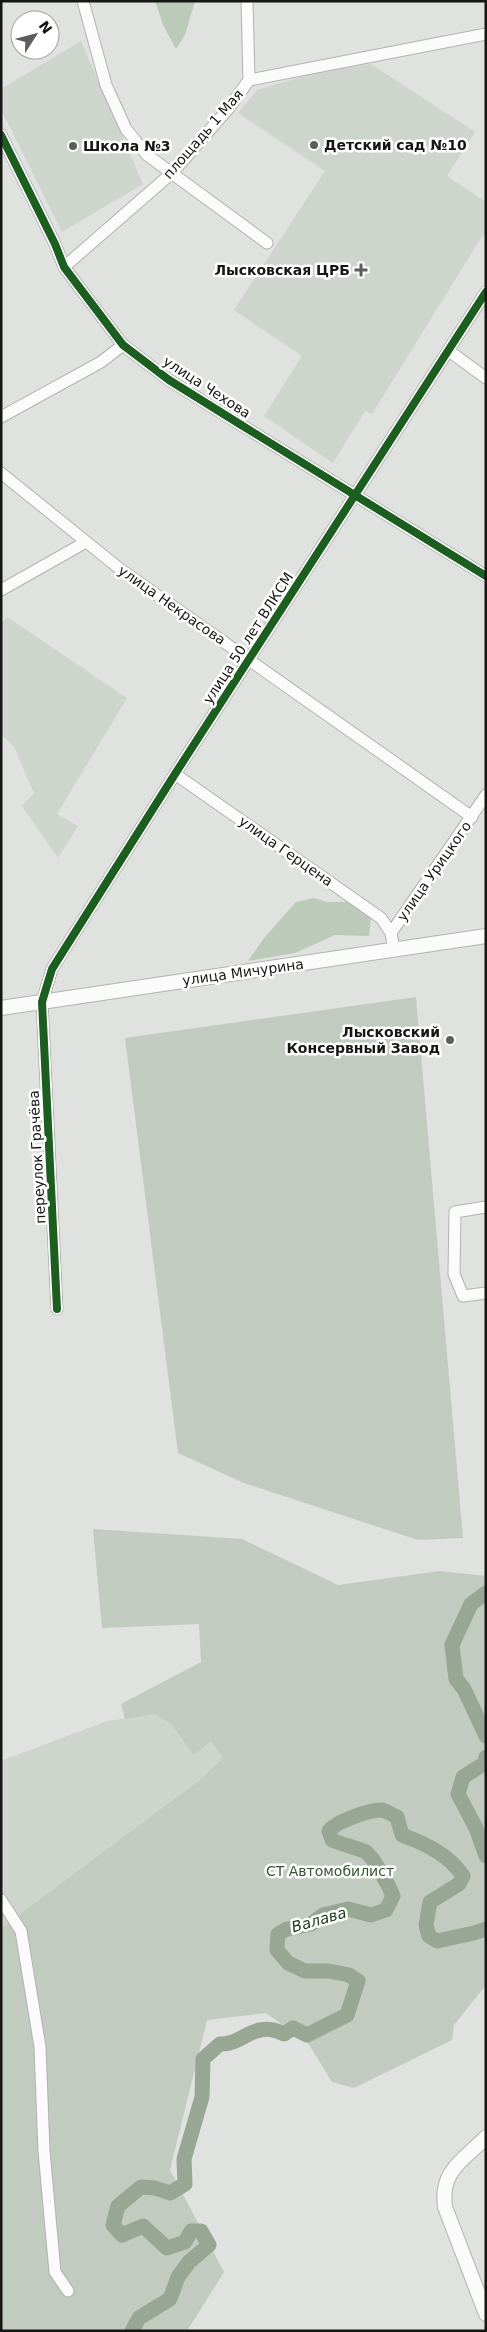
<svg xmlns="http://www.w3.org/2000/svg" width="487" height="2332" font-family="'DejaVu Sans',sans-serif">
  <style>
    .built { fill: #ced5cd }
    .green { fill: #c2cbc0 }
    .forest { fill: #bccaba }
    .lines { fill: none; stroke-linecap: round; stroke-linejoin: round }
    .river { stroke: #98a694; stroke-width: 15 }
    .minor-casing { stroke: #b1b3b1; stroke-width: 13 }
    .major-casing { stroke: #b1b3b1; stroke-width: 16 }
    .minor { stroke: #fafbfa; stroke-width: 11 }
    .major { stroke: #fafbfa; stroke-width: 14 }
    .cycleway-casing { stroke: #fff; stroke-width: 11 }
    .cycleway { stroke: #1b5e20; stroke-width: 8 }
    .poi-dot { fill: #5c5e5b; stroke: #fff; stroke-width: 2 }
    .labels { text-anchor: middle; stroke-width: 5; stroke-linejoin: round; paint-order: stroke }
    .street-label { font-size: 14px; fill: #161715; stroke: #fff }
    .poi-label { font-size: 14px; font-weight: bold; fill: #161715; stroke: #fff; text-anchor: start }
    .park-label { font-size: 14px; fill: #34552f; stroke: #fff }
    .water-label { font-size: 15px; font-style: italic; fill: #1a3a15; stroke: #fff }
  </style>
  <rect width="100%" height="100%" fill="#dfe2de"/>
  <!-- built -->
  <path class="built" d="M81,41L143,184L62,232L1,109V89Z
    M371,64L475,132L447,176L486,202V230L372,414L365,411L333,463L264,416L302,356L234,310L325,171L238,113L257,90L325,70Z
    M7,617L127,698L57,814L78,826L58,858L22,806L34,793L14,747L1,734V623Z
    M154,1714L171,1724L194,1754L211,1741L223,1758L201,1779L1,1928V1761L107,1721Z"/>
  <!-- green -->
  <path class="green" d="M416,997L463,1538L418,1540L244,1483L178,1453L125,1038Z
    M93,1529L242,1539L338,1585L440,1571L486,1576V1985L454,2025L452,2040L354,2088L332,2082L308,2043L266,2013L207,2020L170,2170L224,2272L187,2331H1V1928L201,1779L223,1758L211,1741L194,1755L171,1724L154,1714L125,1719L121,1704L201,1662L199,1624L102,1628Z"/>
  <!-- forest -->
  <path class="forest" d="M155,1H195L185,35L176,49L164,27Z
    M314,898L327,902H350L371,917L369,936L335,935L295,953L248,961L264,938L296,902Z"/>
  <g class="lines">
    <!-- river -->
    <path class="river" d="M486,1593L471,1604L452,1645L456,1679L464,1689L486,1736
      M486,1757L485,1763L463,1777L458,1794L476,1828L486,1856
      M132,2331L139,2318L170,2299L178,2277L189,2262L209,2245L201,2231H191L185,2242L167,2248L143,2226L122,2235L113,2225L118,2206L141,2187L155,2188L170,2193L185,2184L184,2159L202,2097L203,2059L220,2044C244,2045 253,2019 284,2034L293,2028L307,2035L347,2015L358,1981L349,1975L329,1971H305L288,1963L277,1950L278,1934L287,1929L311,1924L323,1915L348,1909L371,1915L386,1910L393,1896C389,1886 374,1858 366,1852C360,1849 341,1844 332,1840L329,1831C335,1822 371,1809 382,1810C386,1811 393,1815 397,1817L402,1835C426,1844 448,1854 463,1876L459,1884L430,1902L426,1925L429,1936L437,1941L474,1933L486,1929"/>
    <defs>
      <path id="minor" d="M83,1L106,85L126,129L147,155L267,243
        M247,1L249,80
        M1,135L55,244L64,267L123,345L169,380L238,423L486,576
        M64,267L173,172L229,108L249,80L486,34
        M449,351L486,378
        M1,417L101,362L123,345
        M1,473L120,569L472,817
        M1,590L86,542
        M175,774L381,918L391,933
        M394,950L391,933L486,795
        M486,1207L455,1212L454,1274L463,1296L486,1293
        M57,1309L42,1002L52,969L175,774L486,292
        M1,1900L21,1931L40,2047L44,2151L55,2272L68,2291"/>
      <path id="major" d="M1,1008L486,936
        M486,2137C463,2161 440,2170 445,2207L486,2314"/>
    </defs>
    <!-- minor casing -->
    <use href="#minor" class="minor-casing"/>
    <!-- major casing -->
    <use href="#major" class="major-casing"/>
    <!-- minor -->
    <use href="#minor" class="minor"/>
    <!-- major -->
    <use href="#major" class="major"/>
    <defs>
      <path id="cycleway" d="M1,135L55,244L64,267L123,345L169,380L238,423L486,576
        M57,1309L42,1002L52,969L175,774L486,292"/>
    </defs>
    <!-- cycleway casing -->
    <use href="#cycleway" class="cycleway-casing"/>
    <!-- cycleway -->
    <use href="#cycleway" class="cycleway"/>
  </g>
  <!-- markers -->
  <g class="poi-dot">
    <circle cx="314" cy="145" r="5"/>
    <circle cx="73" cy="146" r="5"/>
    <path d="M358.5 262.5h5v5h5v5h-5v5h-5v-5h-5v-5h5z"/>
    <circle cx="450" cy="1040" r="5"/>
  </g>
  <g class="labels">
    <!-- street labels -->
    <g class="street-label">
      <text transform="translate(203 134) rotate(-49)" y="5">площадь 1 Мая</text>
      <text transform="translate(207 387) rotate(33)" y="5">улица Чехова</text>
      <text transform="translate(172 605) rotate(35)" y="5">улица Некрасова</text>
      <text transform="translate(248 638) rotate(-57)" y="5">улица 50 лет ВЛКСМ</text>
      <text transform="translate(286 851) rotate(35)" y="5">улица Герцена</text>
      <text transform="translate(434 871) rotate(-55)" y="5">улица Урицкого</text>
      <text transform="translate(243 972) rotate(-8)" y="5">улица Мичурина</text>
      <text transform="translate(37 1157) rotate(-93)" y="5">переулок Грачёва</text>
    </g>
    <!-- poi labels -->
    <g class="poi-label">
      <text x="324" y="150">Детский сад №10</text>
      <text x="83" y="151">Школа №3</text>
      <text x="350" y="275" text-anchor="end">Лысковская ЦРБ</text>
      <text x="440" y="1037" text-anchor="end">Лысковский<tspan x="440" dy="16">Консервный Завод</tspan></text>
    </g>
    <!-- park labels -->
    <g class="park-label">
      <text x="330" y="1876">СТ Автомобилист</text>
    </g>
    <!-- water labels -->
    <g class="water-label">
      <text transform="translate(319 1920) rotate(-16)" y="5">Валава</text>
    </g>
  </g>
  <!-- border -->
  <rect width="487" height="2332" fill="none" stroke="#161715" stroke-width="5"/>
  <!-- north arrow -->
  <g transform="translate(35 35) rotate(54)"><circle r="24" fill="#ffffff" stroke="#a2a2a1"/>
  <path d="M0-4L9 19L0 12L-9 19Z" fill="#5c5e5b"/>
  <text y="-8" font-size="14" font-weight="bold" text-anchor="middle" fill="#161715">N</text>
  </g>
</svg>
